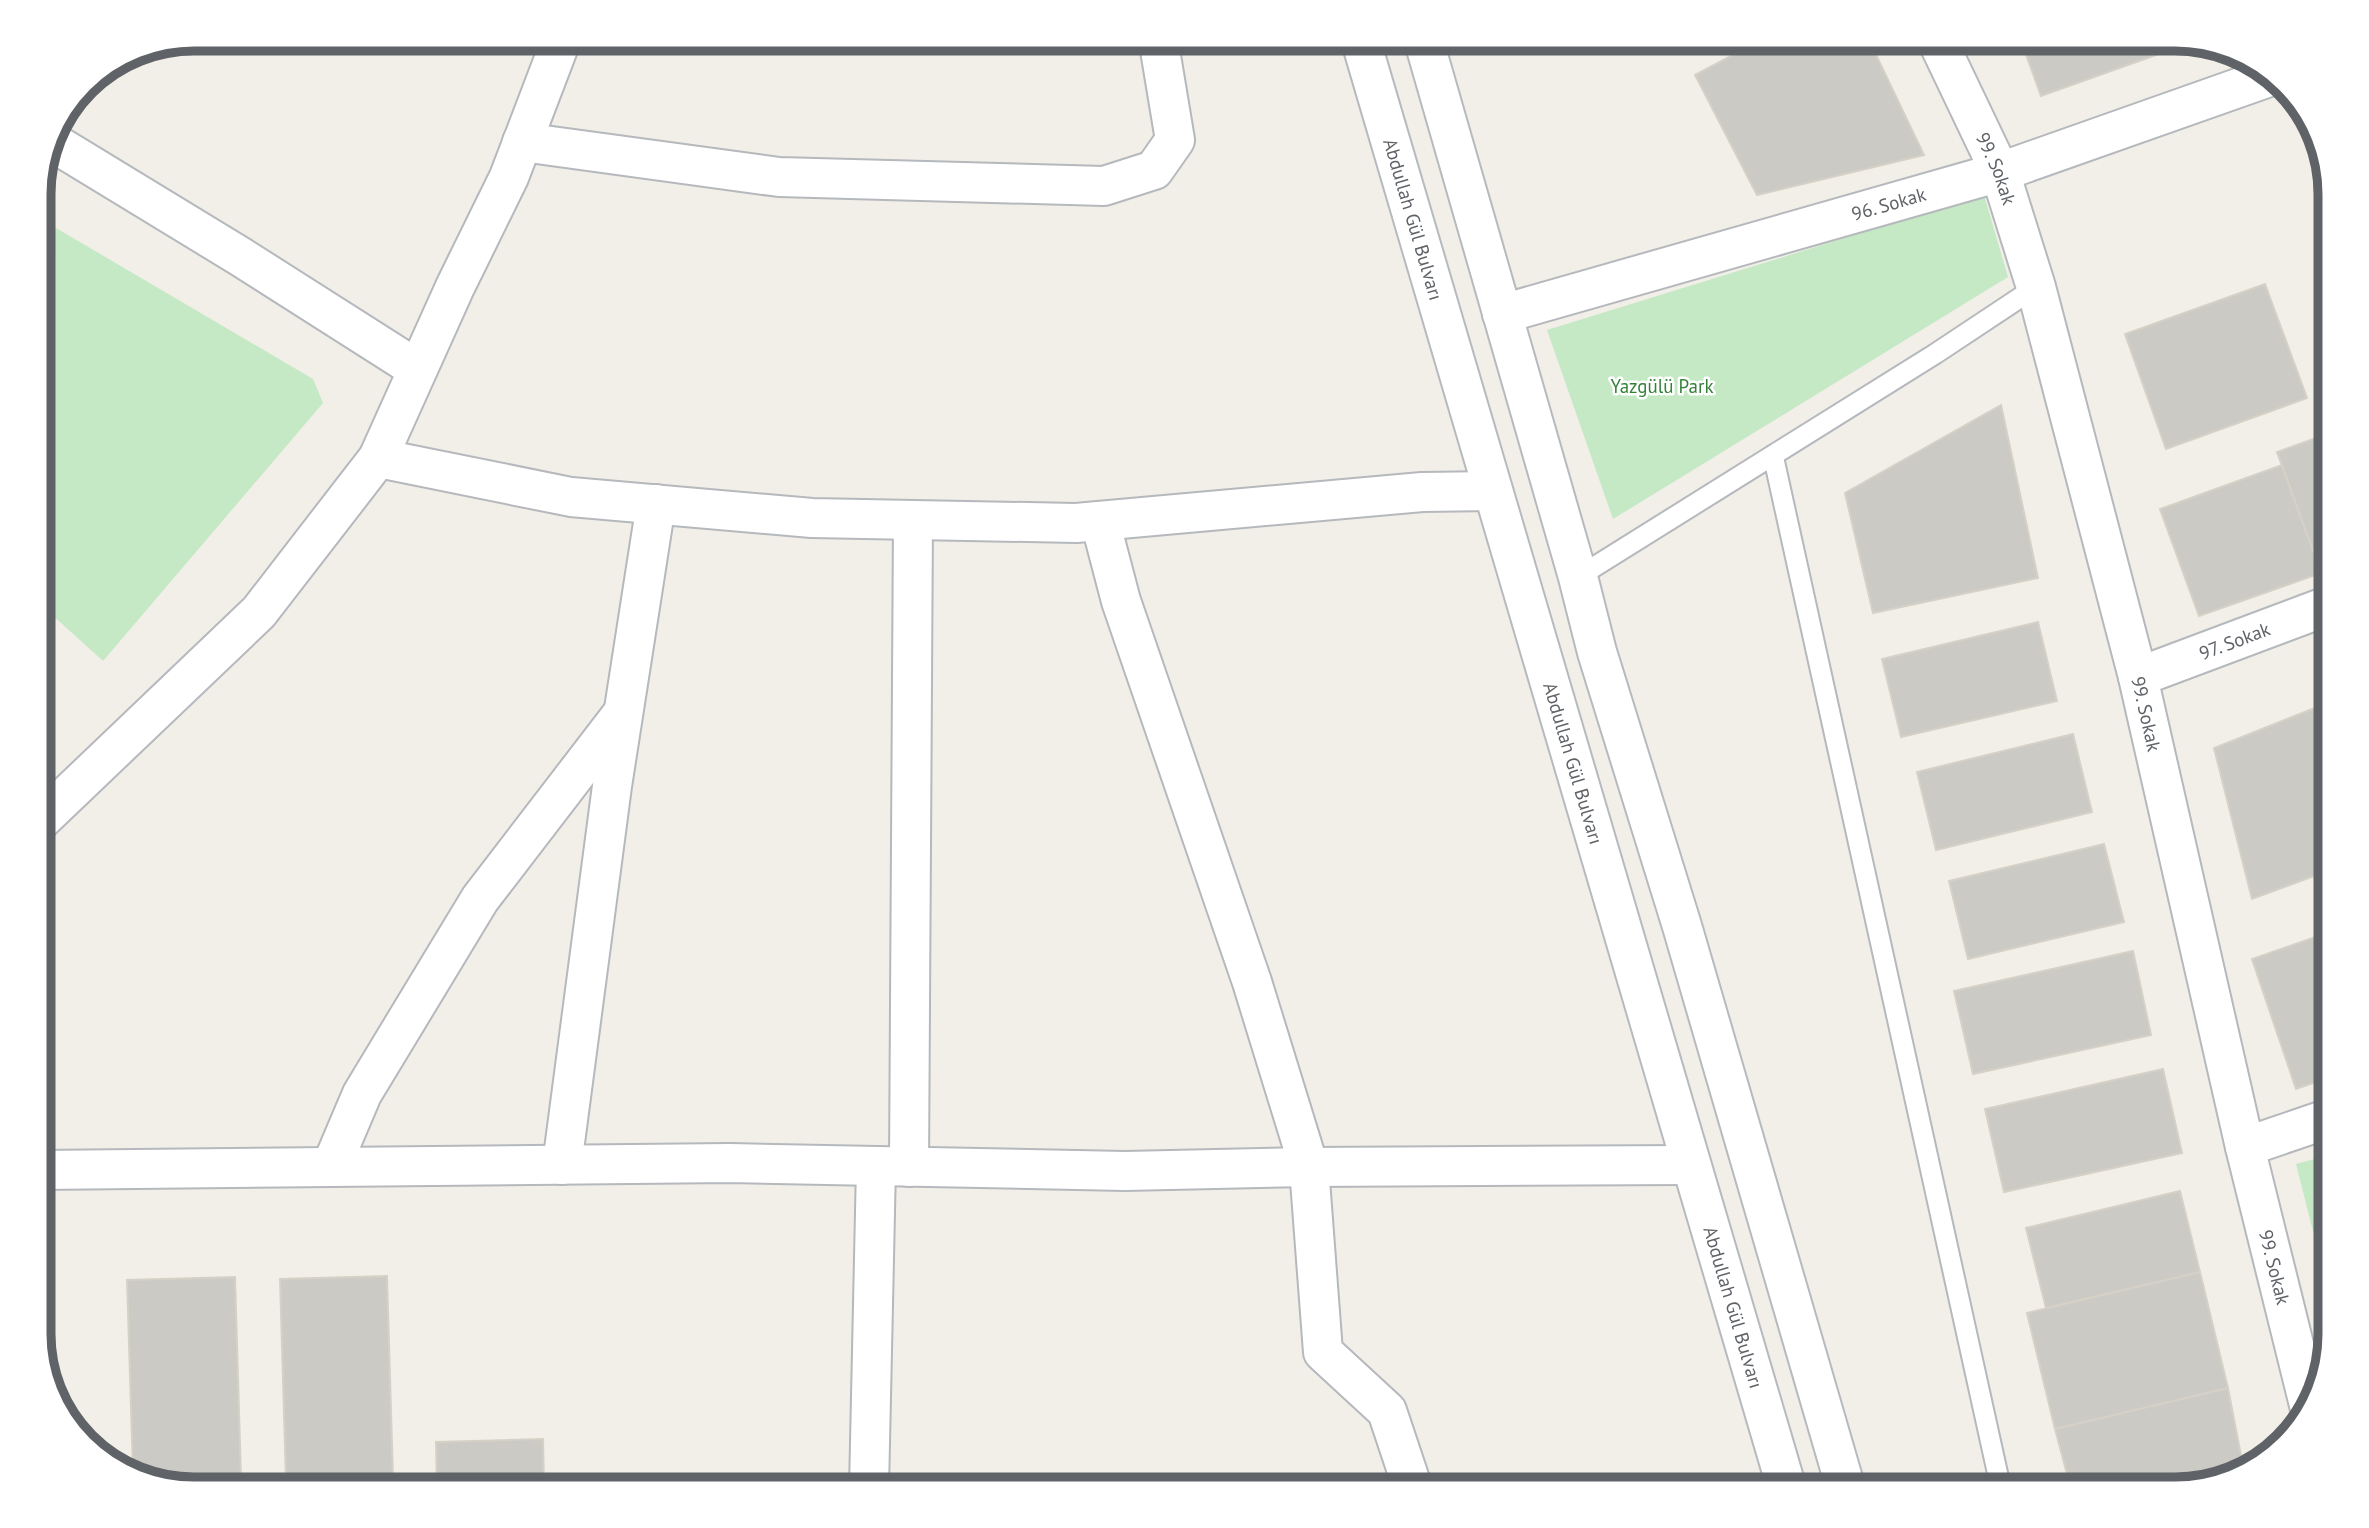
<svg xmlns="http://www.w3.org/2000/svg" width="2369" height="1528" font-family="'PT Sans',sans-serif">
  <style>
    .green { fill: #c5e8c5 }
    .building { fill: #cccac5; stroke: #d6d1c6; stroke-width: 2 }
    .lines { fill: none; stroke-linecap: round; stroke-linejoin: round }
    .service-casing { stroke: #b5b8bc; stroke-width: 23 }
    .minor-casing { stroke: #b5b8bc; stroke-width: 42 }
    .tertiary-casing { stroke: #b5b8bc; stroke-width: 42 }
    .secondary-casing { stroke: #b6babf; stroke-width: 42 }
    .service { stroke: #fff; stroke-width: 19 }
    .minor { stroke: #fff; stroke-width: 38 }
    .tertiary { stroke: #fff; stroke-width: 38 }
    .secondary { stroke: #fff; stroke-width: 38 }
    .labels { text-anchor: middle; stroke-width: 5; stroke-linejoin: round; paint-order: stroke }
    .street-label { font-size: 19px; fill: #5f6368; stroke: #fff }
    .park-label { font-size: 19px; fill: #348238; stroke: #fff }
    .rim { fill: none; stroke: #5f6368; stroke-width: 9 }
  </style>
  <rect width="100%" height="100%" fill="#f1efe8"/>
  <!-- green -->
  <path class="green" d="M1984,195L2008,277L1613,519L1547,330Z
    M39,218L313,379L323,403L103,661L39,603Z
    M2330,1155V1298L2296,1164Z"/>
  <!-- building -->
  <path class="building" d="M1765,38H1868L1924,155L1757,195L1695,75Z
    M2020,38H2176L2179,39L2181,46L2041,96Z
    M2265,284L2307,398L2166,449L2125,334Z
    M2001,405L2038,578L1873,613L1845,493Z
    M2330,433V569L2321,573L2277,452Z
    M2282,465L2321,573L2199,616L2160,509Z
    M2038,622L2057,701L1901,737L1882,659Z
    M2330,702V870L2252,899L2214,748Z
    M2073,734L2092,812L1936,850L1917,772Z
    M2104,844L2124,922L1968,959L1949,881Z
    M2330,932V1077L2296,1089L2252,959Z
    M2133,951L2151,1035L1973,1074L1954,991Z
    M2163,1069L2182,1153L2004,1192L1985,1109Z
    M2180,1191L2200,1272L2046,1308L2026,1228Z
    M2200,1272L2228,1388L2055,1429L2027,1313Z
    M387,1276L393,1478L286,1481L280,1279Z
    M235,1277L241,1478L164,1481L133,1471L127,1280Z
    M2228,1388L2244,1471L2176,1489H2071L2055,1429Z
    M543,1439L544,1489H437L436,1442Z"/>
  <g class="lines">
    <defs>
      <path id="service" d="M1773,455L2001,1489
        M1578,577L1935,354L2036,287"/>
      <g id="minor">
        <path id="s1" d="M1936,38L2000,172L2036,287L2138,677L2245,1147L2309,1405"/>
        <path d="M49,140L241,257L417,369"/>
        <path d="M522,142L779,177L1104,186L1154,170L1175,140L1158,38"/>
        <path id="s2" d="M1502,314L2000,172L2272,76"/>
        <path d="M378,458L571,497L812,518L1076,523L1422,492L1493,491"/>
        <path d="M1100,521L1121,601L1252,982L1309,1167L1323,1352L1387,1411L1413,1489"/>
        <path id="s3" d="M2138,677L2330,605"/>
        <path d="M2245,1147L2330,1118"/>
        <path d="M562,1165L612,786L656,504"/>
        <path d="M331,1167L362,1094L480,899L622,714"/>
        <path d="M909,1167L913,520"/>
        <path d="M869,1489L876,1166"/>
      </g>
      <path id="tertiary" d="M39,822L259,612L378,458L455,287L509,177L562,38
        M39,1170L730,1163L1125,1171L1309,1167L1690,1165"/>
      <g id="secondary">
        <path id="s4" d="M1360,38L1787,1489"/>
        <path d="M1423,38L1578,577L1597,652L1682,926L1846,1489"/>
      </g>
    </defs>
    <!-- service casing -->
    <use href="#service" class="service-casing"/>
    <!-- minor casing -->
    <use href="#minor" class="minor-casing"/>
    <!-- tertiary casing -->
    <use href="#tertiary" class="tertiary-casing"/>
    <!-- secondary casing -->
    <use href="#secondary" class="secondary-casing"/>
    <!-- service -->
    <use href="#service" class="service"/>
    <!-- minor -->
    <use href="#minor" class="minor"/>
    <!-- tertiary -->
    <use href="#tertiary" class="tertiary"/>
    <!-- secondary -->
    <use href="#secondary" class="secondary"/>
  </g>
  <g class="labels">
    <!-- street labels -->
    <g class="street-label">
      <text dy="7" stroke="none"><textPath href="#s1" startOffset="144">99. Sokak</textPath></text>
      <text dy="7" stroke="none"><textPath href="#s2" startOffset="402">96. Sokak</textPath></text>
      <text dy="7" stroke="none"><textPath href="#s4" startOffset="189">Abdullah Gül Bulvarı</textPath></text>
      <text dy="7" stroke="none"><textPath href="#s3" startOffset="103">97. Sokak</textPath></text>
      <text dy="7" stroke="none"><textPath href="#s1" startOffset="710">99. Sokak</textPath></text>
      <text dy="7" stroke="none"><textPath href="#s4" startOffset="756">Abdullah Gül Bulvarı</textPath></text>
      <text dy="7" stroke="none"><textPath href="#s1" startOffset="1278">99. Sokak</textPath></text>
      <text dy="7" stroke="none"><textPath href="#s4" startOffset="1323">Abdullah Gül Bulvarı</textPath></text>
    </g>
    <!-- park labels -->
    <g class="park-label">
      <text x="1662" y="393">Yazgülü Park</text>
    </g>
  </g>
  <!-- crop -->
  <path d="M0 0H2369V1528H0ZM194 51H2175A143 143 0 0 1 2318 194V1334A143 143 0 0 1 2175 1477H194A143 143 0 0 1 51 1334V194A143 143 0 0 1 194 51Z" fill="#fff" fill-rule="evenodd"/>
  <path class="rim" d="M194 51H2175A143 143 0 0 1 2318 194V1334A143 143 0 0 1 2175 1477H194A143 143 0 0 1 51 1334V194A143 143 0 0 1 194 51Z"/>
</svg>
